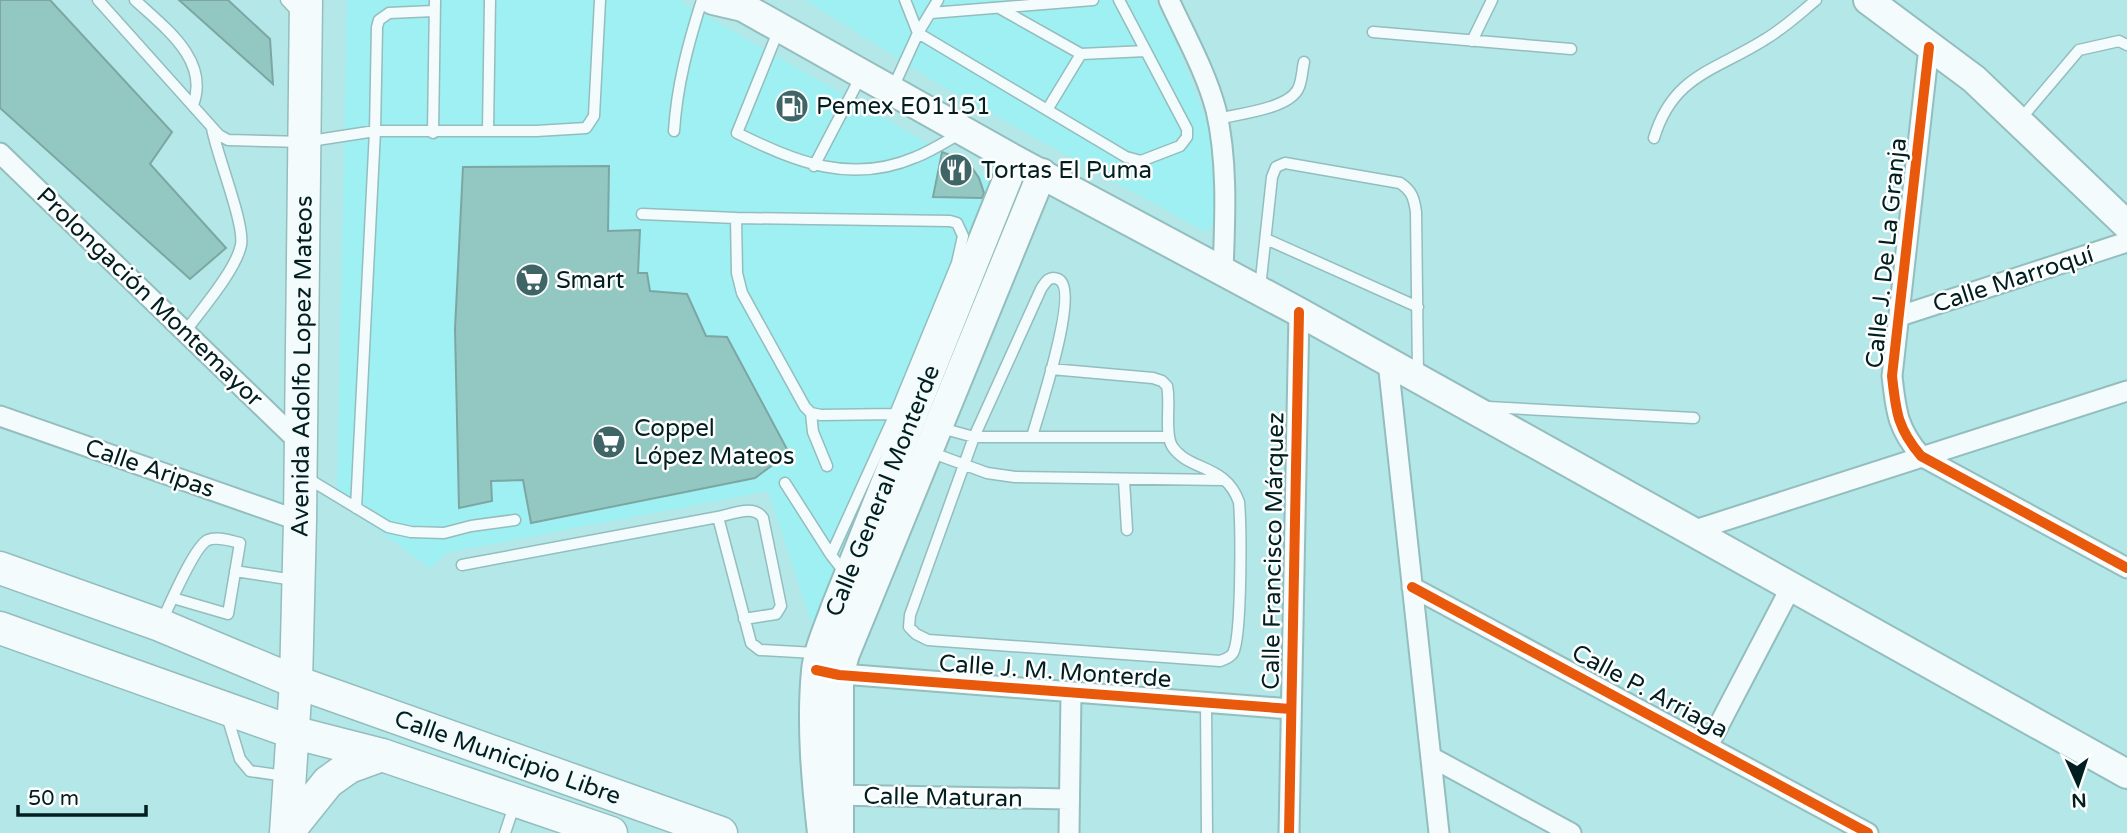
<svg xmlns="http://www.w3.org/2000/svg" width="2127" height="833" font-family="'Varela Round',sans-serif">
  <style>
    .built { fill: #9ef0f2 }
    .building { fill: #93c8c2; stroke: #7da6a3; stroke-width: 2 }
    .lines { fill: none; stroke-linecap: round; stroke-linejoin: round }
    .lane-casing { stroke: #94bdbe; stroke-width: 13 }
    .street-casing { stroke: #94bdbe; stroke-width: 23 }
    .secondary-casing { stroke: #94bdbe; stroke-width: 32 }
    .primary-casing { stroke: #94bdbe; stroke-width: 35 }
    .lane { stroke: #f4fbfc; stroke-width: 10 }
    .street { stroke: #f4fbfc; stroke-width: 19 }
    .secondary { stroke: #f4fbfc; stroke-width: 28 }
    .primary { stroke: #f4fbfc; stroke-width: 32 }
    .cycleway-casing { stroke: #fff; stroke-width: 15 }
    .cycleway { stroke: #e8590c; stroke-width: 10 }
    .labels { text-anchor: middle; stroke-width: 5; stroke-linejoin: round; paint-order: stroke }
    .poi-label { font-size: 24px; fill: #011f20; stroke: #fff; text-anchor: start }
    .street-label { font-size: 24px; fill: #011f20; stroke: #fff }
  </style>
  <rect width="100%" height="100%" fill="#b4e7e8"/>
  <!-- built -->
  <path class="built" d="M347,0H679L992,180L813,627L768,491L446,553L430,568L337,500Z
    M805,0H1155L1173,34L1207,122L1216,151L1214,223L1206,232L940,85Z"/>
  <!-- building -->
  <path class="building" d="M0,0H50L172,132L150,164L226,248L190,279L0,108Z
    M179,0H228L270,39L273,84Z
    M942,152L968,162L979,178L984,193L982,198L933,197Z
    M609,166L608,231L640,230L638,273H647L650,291L687,294L706,336L727,337L789,453L755,478L531,523L523,480L491,481L492,501L459,508L455,329L463,167Z"/>
  <g class="lines">
    <defs>
      <path id="lane" d="M98,0L219,135L228,140L304,142L375,131H536L586,128L594,116L600,0
        M135,0C165,28 210,60 193,105
        M286,0L299,14
        M905,0L918,33L1126,157L1141,161L1180,146L1187,137V129L1119,0
        M1001,9L1081,54L1146,51
        M931,13L1093,0
        M779,29L737,133C796,162 851,185 916,157C931,151 945,142 959,134
        M1373,32L1571,49
        M1472,41L1492,0
        M892,90L918,33L938,0
        M1047,110L1081,54
        M1217,119C1238,114 1288,109 1298,89C1302,82 1302,70 1304,62
        M2019,121L2079,50L2119,41L2127,45
        M488,131L490,0
        M674,131C677,85 688,44 702,0
        M433,133L435,0
        M1654,138C1673,75 1715,71 1764,40C1783,29 1799,14 1816,0
        M814,166L861,76
        M642,214L736,218
        M1266,239L1418,307
        M1260,288L1272,177L1276,167L1285,163L1400,183C1412,191 1414,198 1416,212L1418,374
        M185,332C201,310 236,270 241,245C245,224 217,156 212,128
        M1051,369L1153,378L1162,381L1167,386C1171,402 1164,433 1172,446C1189,472 1225,463 1239,502C1241,525 1242,637 1233,653C1230,658 1225,659 1220,661L928,640L916,634L909,627L910,615L974,437H1169
        M1488,407L1694,418
        M811,413L813,432L827,466
        M941,428L974,437L1041,289C1045,283 1049,275 1058,279C1081,289 1038,414 1032,437
        M930,452L987,473L1015,477L1223,480
        M307,478L388,527L411,532L444,533L471,526L515,520
        M1124,480L1127,530
        M785,483L831,555L845,573
        M356,508L375,131L377,27L379,20L389,13L434,11
        M718,517C733,514 754,504 763,518L781,606L776,614L744,619
        M831,555L895,414L957,263L963,236L957,223L950,221L736,218L737,273L742,293L805,407L811,413L821,415L895,414L911,418
        M462,565L718,517L751,643L760,650L815,653
        M235,571L294,580
        M162,621C169,606 195,545 208,540C217,536 231,541 240,543L228,614L173,598
        M1206,703L1207,833
        M227,716L240,759L250,771L285,776
        M505,833L515,803"/>
      <path id="street" d="M1169,0C1185,35 1206,72 1216,110C1228,161 1225,219 1223,271
        M1929,47L1892,376C1896,411 1897,428 1921,456L2127,568
        M0,153L299,442
        M1900,316L2127,242
        M1388,362L1439,833
        M0,416L300,521
        M1692,531L2127,391
        M1412,587L1868,833
        M829,673L1291,709
        M1708,746L1791,587
        M1431,757L1571,833
        M829,795L1069,799
        M1069,833L1071,693
        M1289,833L1299,312"/>
      <g id="secondary">
        <path d="M713,0L743,7L1015,160L1299,312L2127,774"/>
        <path d="M1868,0L1974,79L2127,225"/>
        <path id="s1" d="M822,833C816,780 811,724 816,671C818,650 828,629 835,609L1015,160"/>
        <path d="M839,833V675L845,654L1042,173"/>
      </g>
      <g id="primary">
        <path id="s2" d="M0,568L160,625L296,682L721,833"/>
        <path d="M0,628L292,732L382,755L611,833"/>
        <path id="s3" d="M286,833L296,682L300,521L306,0"/>
        <path d="M287,833L328,782L349,767L382,755"/>
      </g>
    </defs>
    <!-- lane casing -->
    <use href="#lane" class="lane-casing"/>
    <!-- street casing -->
    <use href="#street" class="street-casing"/>
    <!-- secondary casing -->
    <use href="#secondary" class="secondary-casing"/>
    <!-- primary casing -->
    <use href="#primary" class="primary-casing"/>
    <!-- lane -->
    <use href="#lane" class="lane"/>
    <!-- street -->
    <use href="#street" class="street"/>
    <!-- secondary -->
    <use href="#secondary" class="secondary"/>
    <!-- primary -->
    <use href="#primary" class="primary"/>
    <defs>
      <path id="cycleway" d="M1929,47L1892,376C1896,411 1897,428 1921,456L2127,568
        M1412,587L1868,833
        M816,670L839,675L1291,709
        M1289,833L1299,312"/>
    </defs>
    <!-- cycleway casing -->
    <use href="#cycleway" class="cycleway-casing"/>
    <!-- cycleway -->
    <use href="#cycleway" class="cycleway"/>
  </g>
  <!-- icons -->
  <defs>
    <symbol id="fuel-disc" viewBox="-11 -11 22 22"><circle r="9.5" fill="#406566" stroke="#fff"/><path d="M-5.5-6h7V0h2V4h1.3V-2.5L3-4.5l.8-.8L6-3V5H2.5V1h-1V6h-7ZM-4.2-4.7v3.2H.2V-4.7Z" fill="#fff"/></symbol>
    <symbol id="restaurant-disc" viewBox="-11 -11 22 22"><circle r="9.5" fill="#406566" stroke="#fff"/><path d="M-5-6h1v4h1v-4h1v4h1v-4h1v5L-1.5 .5V6h-2V.5L-5-1ZM5-6V6H3V1.5H1.5Q1.5-4 5-6Z" fill="#fff"/></symbol>
    <symbol id="supermarket-disc" viewBox="-11 -11 22 22"><circle r="9.5" fill="#406566" stroke="#fff"/><path d="M-6-5.5h2.5l.6 2H6L4.5 2H-2.5L-4.4-4H-6ZM-1.5 3.2a1.3 1.3 0 1 0 .1 0ZM3 3.2a1.3 1.3 0 1 0 .1 0Z" fill="#fff"/></symbol>
  </defs>
  <g fill-rule="evenodd">
    <use href="#fuel-disc" x="773" y="87" width="38" height="38"/>
    <use href="#restaurant-disc" x="937" y="151" width="38" height="38"/>
    <use href="#supermarket-disc" x="513" y="261" width="38" height="38"/>
    <use href="#supermarket-disc" x="590" y="423" width="38" height="38"/>
  </g>
  <g class="labels">
    <!-- poi labels -->
    <g class="poi-label">
      <text x="816" y="114">Pemex E01151</text>
      <text x="981" y="178">Tortas El Puma</text>
      <text x="556" y="288">Smart</text>
      <text x="634" y="436">Coppel<tspan x="634" dy="28">López Mateos</tspan></text>
    </g>
    <!-- street labels -->
    <g class="street-label">
      <text transform="translate(1886 253) rotate(-84)" y="8">Calle J. De La Granja</text>
      <text transform="translate(2013 279) rotate(-18)" y="8">Calle Marroquí</text>
      <text transform="translate(150 297) rotate(44)" y="8">Prolongación Montemayor</text>
      <text dy="8" stroke="none"><textPath href="#s3" startOffset="467">Avenida Adolfo Lopez Mateos</textPath></text>
      <text transform="translate(150 468) rotate(19)" y="8">Calle Aripas</text>
      <text dy="8" stroke="none"><textPath href="#s1" startOffset="355">Calle General Monterde</textPath></text>
      <text transform="translate(1273 551) rotate(-89)" y="8">Calle Francisco Márquez</text>
      <text transform="translate(1055 671) rotate(4)" y="8">Calle J. M. Monterde</text>
      <text transform="translate(1650 691) rotate(28)" y="8">Calle P. Arriaga</text>
      <text dy="8" stroke="none"><textPath href="#s2" startOffset="542">Calle Municipio Libre</textPath></text>
      <text transform="translate(943 797) rotate(1)" y="8">Calle Maturan</text>
    </g>
  </g>
  <!-- north arrow -->
  <g transform="translate(2078 784) rotate(177)" stroke="#ffffff" stroke-width="5" paint-order="stroke">
  <path d="M0-5L12 26L0 18L-12 26Z" fill="#011f20"/>
  <text y="-10" font-size="19" font-weight="bold" text-anchor="middle" fill="#011f20">N</text>
  </g>
  <!-- scale -->
  <path d="M18 805v10h128v-10" fill="none" stroke="#011f20" stroke-width="3.5"/>
  <text x="28" y="805" font-size="21" fill="#011f20" stroke="#ffffff" stroke-width="5" paint-order="stroke">50 m</text>
</svg>
